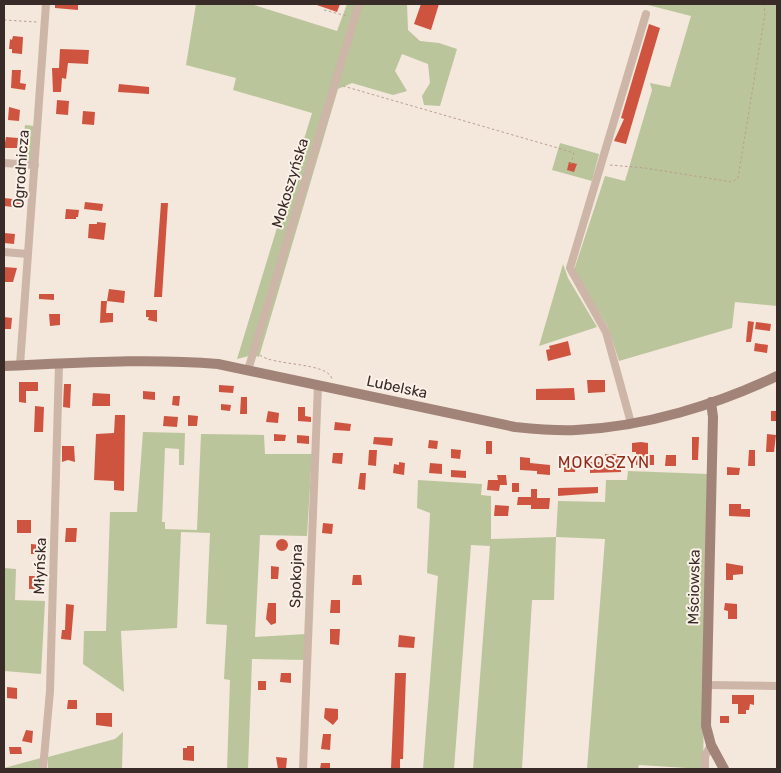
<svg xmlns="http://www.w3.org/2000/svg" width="781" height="773" font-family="Rubik,sans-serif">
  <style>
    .green { fill: #bbc59b }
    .building { fill: #cf5440 }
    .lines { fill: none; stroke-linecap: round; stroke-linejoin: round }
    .path { stroke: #b99e91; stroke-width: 1; stroke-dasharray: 2.5 2.5; stroke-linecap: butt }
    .street { stroke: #cdb5a7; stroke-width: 8 }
    .secondary { stroke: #a18378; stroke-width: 10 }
    .labels { text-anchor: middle; stroke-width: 4; stroke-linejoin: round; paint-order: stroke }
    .street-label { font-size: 15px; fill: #392c28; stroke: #fbf1e9 }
    .neighbourhood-label { font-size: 16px; letter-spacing: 1px; fill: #8f2b1b; stroke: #fbf1e9 }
  </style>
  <rect width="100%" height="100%" fill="#f4e7dc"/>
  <!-- green -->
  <path class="green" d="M196,4H251L337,31L347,4H407L408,30L420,41L439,43L457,49L440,106L424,105L422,96L430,83L428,64L402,54L395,71L407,91L393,95L352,83L338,89L259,357L253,355L237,359L312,113L233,90L236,78L186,65Z
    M644,4H777V306L735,302L732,328L619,361L608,327L574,270L605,176L625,181L652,90L650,83L670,87L691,16Z
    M25,125L35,126L32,162L21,161Z
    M560,143L599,154L592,181L552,170Z
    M563,264L568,278L597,327L539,346Z
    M143,432L185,433L184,465H179V449L165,448L162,522H165V529L197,530L201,434L264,435L265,454H312L307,536L260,535L255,637L306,634V660L252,659L248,769H227L230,680L224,679L227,625L206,624L210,533L181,532L177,628L121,631L124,692L83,664L84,631H106L110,512H137Z
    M628,471L708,474L703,769L639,765L638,769H587L605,539L556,537L554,600H532L522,769H473L490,546L471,545L454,769H423L438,576L427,573L430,513L417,508L418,480L482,484L481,495L491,496V539L556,537L558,501L605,502L606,480H627Z
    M4,568L16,569L15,600L45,601L41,674L4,671Z
    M123,732L122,769H48V757L115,739Z
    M41,758V769H4V768Z"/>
  <!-- building -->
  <path class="building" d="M55,4H78V10L55,8Z
    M314,4H340L337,12Z
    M421,4H439L431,30L414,24Z
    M649,24L660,28L626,144L614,141L624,119L621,118Z
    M13,36L23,37L22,54L12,53V49H9L10,39L12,40Z
    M60,49L89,50L88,64L68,63L66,79L62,78L61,92H53L52,68H59Z
    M12,70H21L20,83L26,84L25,90L11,88Z
    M119,84L149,87V94L118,92Z
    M57,100L69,101L68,115L56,114Z
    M9,107L20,110L19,121L8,120Z
    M83,111L95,112L94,125L82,124Z
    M6,137L18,138L17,148H4Z
    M569,162L577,164L574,172L567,170Z
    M4,198L22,200V208L4,206Z
    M85,202L103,204L102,211L84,209Z
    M161,203H168L162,297H154Z
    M66,209L79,210L78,217H76V219H65Z
    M97,222L106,223L104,240L88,238L89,224H97Z
    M4,233L15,234L14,244L4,243Z
    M4,267L17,268L13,282H4Z
    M109,289L125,291L124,303L107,301Z
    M39,294H54V300L39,299Z
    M101,301H107L106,313H113V322L100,323Z
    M146,310H157V322L148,320L149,317H146Z
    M49,314H60V325L50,326Z
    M4,317L12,318L11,329H4Z
    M748,321L754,322L751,342H746Z
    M756,322L771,324L770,331L755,329Z
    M568,341L571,355L548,361L546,350L550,349L549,346Z
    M755,343L768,345L767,353L754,351Z
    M587,380H605V392L588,393Z
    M19,382H38V391H26V403L19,402Z
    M64,384H71L70,408L63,407Z
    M219,385L234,386L233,393L219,392Z
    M574,388L575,400H536V389Z
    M143,391L155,392V400L143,399Z
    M93,393L110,394V406H92Z
    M173,396H180L179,406L172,405Z
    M241,397H247V414H240Z
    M221,404L231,405L230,411L221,410Z
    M35,406L44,407L43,432H34Z
    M298,407H305V416L311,417V422L298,421Z
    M268,411L279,413L278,423L266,422Z
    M771,411H777V421H771Z
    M115,415H125L124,491L114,490V481L94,480L96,434L114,433Z
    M188,415L198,416L197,426H188Z
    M164,416L178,417L177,427L163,426Z
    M335,422L351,424L350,431L334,430Z
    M274,434L286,435L285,441H274Z
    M767,434L776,435L774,452H766Z
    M297,435L309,436V444L297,443Z
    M374,437L393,438L392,446L373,444Z
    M692,437H699L698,460H692Z
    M429,440L438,441L437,449L428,448Z
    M486,441H492V454H486Z
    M641,442L648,443V455H654V465H636V452H632V443Z
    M62,446H74L75,462L68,460L62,462Z
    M451,449L461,450L460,459L451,458Z
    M369,450H377L376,466L368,465Z
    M749,450H755V466H748Z
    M333,453H343L342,464L332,463Z
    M605,454H621V472L590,473V462H605Z
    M666,455H676V466H665Z
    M520,457L530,458V463L550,465V475L537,474V471L520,470Z
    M564,461H576L575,472H564Z
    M399,462L405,463L404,475L393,473L394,464L399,465Z
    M430,463L442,464V474L429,473Z
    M727,467L740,468L739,475H727Z
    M451,470L466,471V478L451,477Z
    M360,473H366L365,490L358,489Z
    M497,475H506L507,485H500L499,491L487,490L488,480H498Z
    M512,483H519V492H512Z
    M598,487V493L558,496V488Z
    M531,489H537V498H550L549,509H531V505H517L518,497H531Z
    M729,504H741V509H750V517L729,516Z
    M495,505L509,506L508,516H494Z
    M17,520H31V533H17Z
    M323,523L333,524L332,534L322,533Z
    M66,528H77L76,542H65Z
    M276 545a6 6 0 1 1 12 0a6 6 0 1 1-12 0Z
    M31,544L40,545V554H31Z
    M726,563L743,566V574L733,575V580H726Z
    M271,566L279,567L278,579H271Z
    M353,575H361L362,585H352Z
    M29,576H40L39,589H29Z
    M331,600H340V613H330Z
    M268,603H276V623L271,625L266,619Z
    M725,603L737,604V619H728V611L724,610Z
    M66,604L74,605L71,640L61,639L62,630H65Z
    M330,629H340L339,645L330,644Z
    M399,635L415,637L414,648L398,647Z
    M281,673H291V683L280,682Z
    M395,673H406L403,759H400V769H391Z
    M258,681H266V690H258Z
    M7,687L17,688V699L7,698Z
    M732,695H754V705L750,704L749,710H746V714H738V704H732Z
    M68,700H77V709H67Z
    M325,708L338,709V719L333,725L324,718Z
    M96,713H112V727L96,725Z
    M720,716H729V723H720Z
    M26,730L33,731L32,743L22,741Z
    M323,734H331L330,750L321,749Z
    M187,746H194V761L183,760V748H187Z
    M9,747H21L22,754H10Z
    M276,757L287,758L286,769H278Z
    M321,763H330V769H320Z"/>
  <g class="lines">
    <!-- path -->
    <path class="path" d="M324,10L347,16
      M4,20L37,22
      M343,86L558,148L574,153L571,164
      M610,165L645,168L732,182L738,178L765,14L764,4
      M260,355C273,366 328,362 332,379"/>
    <!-- street -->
    <path class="street" d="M4,163L35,165
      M4,252L28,254
      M20,365L46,4
      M248,370L359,4
      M631,423L606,332L570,268L646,14
      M707,685L777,686
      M43,769L50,691L59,364
      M303,769L318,385
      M705,769V756L711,745"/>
    <!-- secondary -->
    <path class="secondary" d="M4,366C76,363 147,358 218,364L515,427C535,429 555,431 576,430C644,427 716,405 777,376
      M711,402L713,417L706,726L711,745L724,769"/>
  </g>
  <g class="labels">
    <!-- street labels -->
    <g class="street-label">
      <text transform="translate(21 169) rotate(-86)" y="5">Ogrodnicza</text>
      <text transform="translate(290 183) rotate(-73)" y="5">Mokoszyńska</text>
      <text transform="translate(397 387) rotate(12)" y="5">Lubelska</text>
      <text transform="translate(40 566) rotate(-88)" y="5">Młyńska</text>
      <text transform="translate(296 576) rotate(-88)" y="5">Spokojna</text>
      <text transform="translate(694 587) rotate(-89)" y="5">Mściowska</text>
    </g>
    <!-- neighbourhood labels -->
    <g class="neighbourhood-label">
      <text x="604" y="468">MOKOSZYN</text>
    </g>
  </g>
  <!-- border -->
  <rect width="781" height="773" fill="none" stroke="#392c28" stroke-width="10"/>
</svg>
